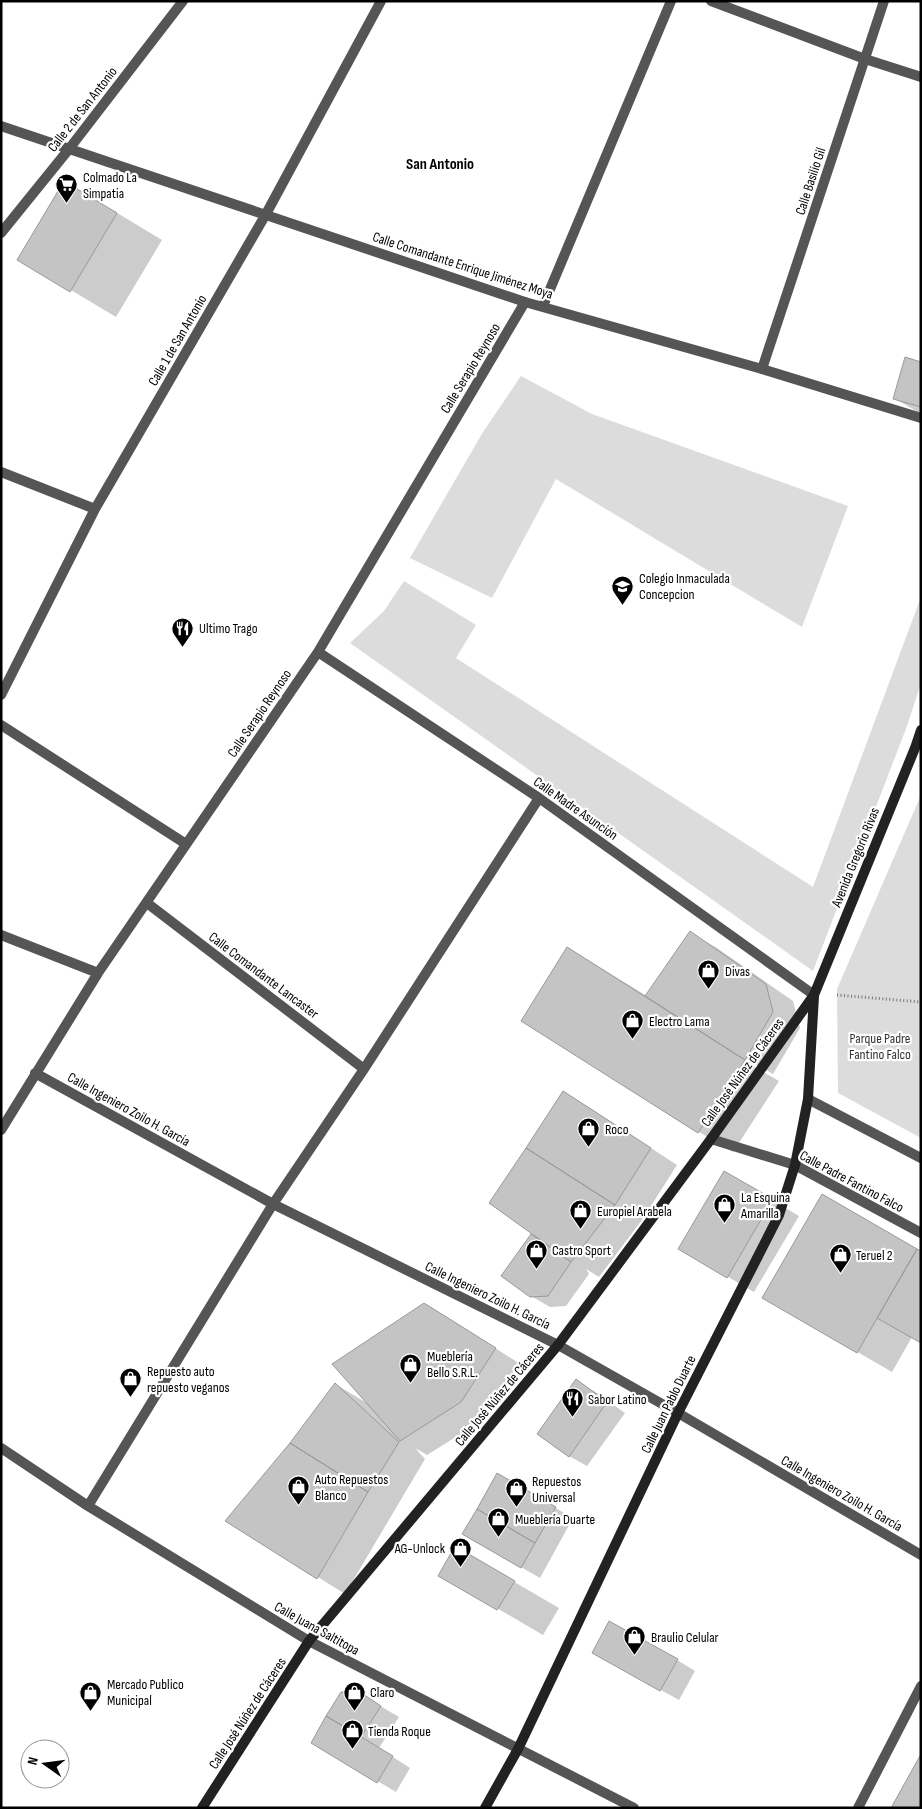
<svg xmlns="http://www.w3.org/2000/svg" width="922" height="1809" font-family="'Sofia Sans Condensed',sans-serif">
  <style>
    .green { fill: #dcdcdc }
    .shadow { fill: #0003 }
    .building { fill: #c4c4c4; stroke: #999 }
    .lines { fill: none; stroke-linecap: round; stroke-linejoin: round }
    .path { stroke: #777; stroke-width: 3; stroke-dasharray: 1 2.5; stroke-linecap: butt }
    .minor { stroke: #555; stroke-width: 10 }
    .tertiary { stroke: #555; stroke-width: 10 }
    .secondary { stroke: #222; stroke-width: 10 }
    .labels { text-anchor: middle; stroke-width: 4.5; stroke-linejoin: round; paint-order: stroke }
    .street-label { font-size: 14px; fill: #000; stroke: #fff }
    .poi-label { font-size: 14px; fill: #000; stroke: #fff; text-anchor: start }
    .park-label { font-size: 14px; fill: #333; stroke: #fff }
    .quarter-label { font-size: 16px; font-weight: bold; fill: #000; stroke: #fff }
  </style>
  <rect width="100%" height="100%" fill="#fff"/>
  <!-- green -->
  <path class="green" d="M521,376L592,414L848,506L802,627L556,479L492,598L410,558L483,432Z
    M404,581L476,625L456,658L813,887L921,597V683L907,726L813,971L350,643L384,611Z
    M921,795V1138L838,1093L837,989Z"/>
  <!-- shadow -->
  <path class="shadow" d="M109,208L162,240L116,317L19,259Z
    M921,363V414L894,398Z
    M690,933L717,948L793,1001L800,1028L773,1074L741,1056L739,1058L779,1081L733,1152L699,1132L523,1020L568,948L647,996Z
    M564,1092L590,1108L677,1165L642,1220L599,1277L586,1269L589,1274L566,1306L550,1307L531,1296L538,1239Z
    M725,1172L799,1216L754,1292L680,1249Z
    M823,1196L912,1337L892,1372L764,1298Z
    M451,1320L522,1365L488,1417L427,1455L415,1448L425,1459L345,1594L227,1520L292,1443L335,1384L367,1403Z
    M576,1381L594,1391L625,1413L587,1466L569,1456Z
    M498,1475L573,1518L540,1578L464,1534Z
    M456,1548L559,1608L543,1635L440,1575Z
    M677,1660L695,1671L679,1700L612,1663Z
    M360,1694L399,1717L379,1748L410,1768L396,1792L312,1742Z"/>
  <!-- building -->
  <path class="building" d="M64,181L117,213L70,292L17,260Z
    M905,357L921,362V407L893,399Z
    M690,931L766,984L773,1012L745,1060L645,996Z
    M567,947L745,1060L698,1133L521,1021Z
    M563,1091L651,1148L615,1205L526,1148Z
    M526,1148L615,1205L571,1262L489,1203Z
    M724,1171L773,1199L727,1278L678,1249Z
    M822,1194L917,1249L857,1353L762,1298Z
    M531,1234L571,1262L548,1296L530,1297L501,1276Z
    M917,1249L921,1251V1343L877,1318Z
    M424,1303L496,1348L461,1402L400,1441L332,1364Z
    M576,1379L607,1402L569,1457L537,1434Z
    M335,1383L399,1442L368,1492L290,1443Z
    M290,1443L368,1492L317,1579L225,1521Z
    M497,1473L556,1507L535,1543L477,1509Z
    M477,1509L535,1543L521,1568L462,1534Z
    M455,1546L515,1581L497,1610L438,1576Z
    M609,1621L678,1659L660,1691L592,1653Z
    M341,1692H360L381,1706L361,1737L326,1716Z
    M326,1716L393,1756L377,1783L311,1743Z
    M921,1754V1808H891Z"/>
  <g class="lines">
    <!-- path -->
    <path class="path" d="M837,995L921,1002"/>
    <!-- minor -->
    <path class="minor" d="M711,1L865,59L921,77
      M1,233L69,149L183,1
      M543,306L671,1
      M762,369L884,1
      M1,472L95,509
      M318,652L539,798L814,995
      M1,695L95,509L266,214L381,1
      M1,725L186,844
      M147,903L364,1069
      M1,935L98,973
      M35,1073L273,1204L558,1345L678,1413L921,1555
      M808,1099L921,1158
      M1,1130L98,973L318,652L525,302
      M711,1139L795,1165L921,1233
      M1,1448L88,1506L309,1641L634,1808
      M88,1506L273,1204L364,1069L539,798
      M858,1808L921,1686"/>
    <!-- tertiary -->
    <path class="tertiary" d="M1,126L525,302L762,369L921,418"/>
    <!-- secondary -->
    <path class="secondary" d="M202,1808L309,1641L558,1345L711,1139L814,995L915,748L921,730
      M485,1808L518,1749L678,1413L779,1215L795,1165L808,1099L814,996"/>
  </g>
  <!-- icons -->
  <defs>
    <symbol id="supermarket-pin" viewBox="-11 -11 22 30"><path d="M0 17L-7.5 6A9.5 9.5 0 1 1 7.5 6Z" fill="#000" stroke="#fff"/><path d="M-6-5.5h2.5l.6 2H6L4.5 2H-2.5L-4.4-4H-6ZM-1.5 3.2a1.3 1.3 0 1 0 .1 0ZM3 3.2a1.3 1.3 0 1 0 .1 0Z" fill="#fff"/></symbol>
    <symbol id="school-pin" viewBox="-11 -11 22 30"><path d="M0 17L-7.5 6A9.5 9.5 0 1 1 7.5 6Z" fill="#000" stroke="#fff"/><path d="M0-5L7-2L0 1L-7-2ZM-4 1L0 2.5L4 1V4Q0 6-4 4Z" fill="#fff"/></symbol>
    <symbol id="restaurant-pin" viewBox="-11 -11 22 30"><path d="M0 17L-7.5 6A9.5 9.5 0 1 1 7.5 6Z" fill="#000" stroke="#fff"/><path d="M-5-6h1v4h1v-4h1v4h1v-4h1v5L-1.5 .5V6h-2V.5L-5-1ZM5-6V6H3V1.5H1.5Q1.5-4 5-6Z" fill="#fff"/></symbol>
    <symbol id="shop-pin" viewBox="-11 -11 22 30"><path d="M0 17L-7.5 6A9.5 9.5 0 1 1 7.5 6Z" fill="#000" stroke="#fff"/><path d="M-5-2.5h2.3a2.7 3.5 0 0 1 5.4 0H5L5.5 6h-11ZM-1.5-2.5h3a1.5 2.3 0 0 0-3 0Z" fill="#fff"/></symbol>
  </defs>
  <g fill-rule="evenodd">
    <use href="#supermarket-pin" x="54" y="172" width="25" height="34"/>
    <use href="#school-pin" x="610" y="574" width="25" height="34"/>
    <use href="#restaurant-pin" x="170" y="616" width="25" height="34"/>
    <use href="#shop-pin" x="696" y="958" width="25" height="34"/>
    <use href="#shop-pin" x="620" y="1008" width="25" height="34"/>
    <use href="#shop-pin" x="576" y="1116" width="25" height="34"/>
    <use href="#shop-pin" x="712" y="1192" width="25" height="34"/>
    <use href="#shop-pin" x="568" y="1198" width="25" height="34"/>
    <use href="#shop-pin" x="524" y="1238" width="25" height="34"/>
    <use href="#shop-pin" x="828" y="1242" width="25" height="34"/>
    <use href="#shop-pin" x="398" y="1352" width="25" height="34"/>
    <use href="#shop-pin" x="118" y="1366" width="25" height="34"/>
    <use href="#restaurant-pin" x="560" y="1386" width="25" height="34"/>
    <use href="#shop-pin" x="286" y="1474" width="25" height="34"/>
    <use href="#shop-pin" x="504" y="1476" width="25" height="34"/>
    <use href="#shop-pin" x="486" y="1506" width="25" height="34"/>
    <use href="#shop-pin" x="448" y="1536" width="25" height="34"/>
    <use href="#shop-pin" x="622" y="1624" width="25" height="34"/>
    <use href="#shop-pin" x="78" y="1680" width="25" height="34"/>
    <use href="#shop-pin" x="342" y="1680" width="25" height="34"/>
    <use href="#shop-pin" x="340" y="1718" width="25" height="34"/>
  </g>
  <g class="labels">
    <!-- street labels -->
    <g class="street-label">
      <text transform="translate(82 109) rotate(-52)" y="5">Calle 2 de San Antonio</text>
      <text transform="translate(810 181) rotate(-72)" y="5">Calle Basilio Gil</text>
      <text transform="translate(463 265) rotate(18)" y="5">Calle Comandante Enrique Jiménez Moya</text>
      <text transform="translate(177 340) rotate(-60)" y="5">Calle 1 de San Antonio</text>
      <text transform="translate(470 368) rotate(-59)" y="5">Calle Serapio Reynoso</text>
      <text transform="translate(259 713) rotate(-56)" y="5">Calle Serapio Reynoso</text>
      <text transform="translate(576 808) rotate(35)" y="5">Calle Madre Asunción</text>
      <text transform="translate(855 857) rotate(-68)" y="5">Avenida Gregorio Rivas</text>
      <text transform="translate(264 975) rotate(37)" y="5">Calle Comandante Lancaster</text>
      <text transform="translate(742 1072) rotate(-54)" y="5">Calle José Núñez de Cáceres</text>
      <text transform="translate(129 1109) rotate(29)" y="5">Calle Ingeniero Zoilo H. García</text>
      <text transform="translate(852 1181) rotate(28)" y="5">Calle Padre Fantino Falco</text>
      <text transform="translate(488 1295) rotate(26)" y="5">Calle Ingeniero Zoilo H. García</text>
      <text transform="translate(499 1394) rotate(-50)" y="5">Calle José Núñez de Cáceres</text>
      <text transform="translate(668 1404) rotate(-64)" y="5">Calle Juan Pablo Duarte</text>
      <text transform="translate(842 1493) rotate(30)" y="5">Calle Ingeniero Zoilo H. García</text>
      <text transform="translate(317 1628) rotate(29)" y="5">Calle Juana Saltitopa</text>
      <text transform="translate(247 1713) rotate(-57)" y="5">Calle José Núñez de Cáceres</text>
    </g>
    <!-- poi labels -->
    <g class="poi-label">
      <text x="83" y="182">Colmado La<tspan x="83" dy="16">Simpatia</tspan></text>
      <text x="639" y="583">Colegio Inmaculada<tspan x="639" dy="16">Concepcion</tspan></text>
      <text x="199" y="633">Ultimo Trago</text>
      <text x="725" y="976">Divas</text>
      <text x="649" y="1026">Electro Lama</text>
      <text x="605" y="1134">Roco</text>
      <text x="741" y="1202">La Esquina<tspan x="741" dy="16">Amarilla</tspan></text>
      <text x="597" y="1216">Europiel Arabela</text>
      <text x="552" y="1255">Castro Sport</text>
      <text x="856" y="1260">Teruel 2</text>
      <text x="427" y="1361">Mueblería<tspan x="427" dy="16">Bello S.R.L.</tspan></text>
      <text x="147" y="1376">Repuesto auto<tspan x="147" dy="16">repuesto veganos</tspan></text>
      <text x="588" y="1404">Sabor Latino</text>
      <text x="315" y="1484">Auto Repuestos<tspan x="315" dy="16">Blanco</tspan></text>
      <text x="532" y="1486">Repuestos<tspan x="532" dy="16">Universal</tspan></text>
      <text x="515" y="1524">Mueblería Duarte</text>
      <text x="445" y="1553" text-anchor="end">AG-Unlock</text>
      <text x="651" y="1642">Braulio Celular</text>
      <text x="107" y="1689">Mercado Publico<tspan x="107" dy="16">Municipal</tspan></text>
      <text x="370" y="1697">Claro</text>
      <text x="368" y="1736">Tienda Roque</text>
    </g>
    <!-- park labels -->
    <g class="park-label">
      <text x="880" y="1043">Parque Padre<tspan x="880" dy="16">Fantino Falco</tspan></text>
    </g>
    <!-- quarter labels -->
    <g class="quarter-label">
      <text x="440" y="169">San Antonio</text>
    </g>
  </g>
  <!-- border -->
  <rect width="922" height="1809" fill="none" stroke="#000000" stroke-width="5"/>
  <!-- north arrow -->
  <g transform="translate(45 1764) rotate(284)"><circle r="24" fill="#ffffff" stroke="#999999"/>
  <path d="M0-4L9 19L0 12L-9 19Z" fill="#000000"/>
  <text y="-8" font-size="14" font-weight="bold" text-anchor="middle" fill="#000000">N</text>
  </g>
</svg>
